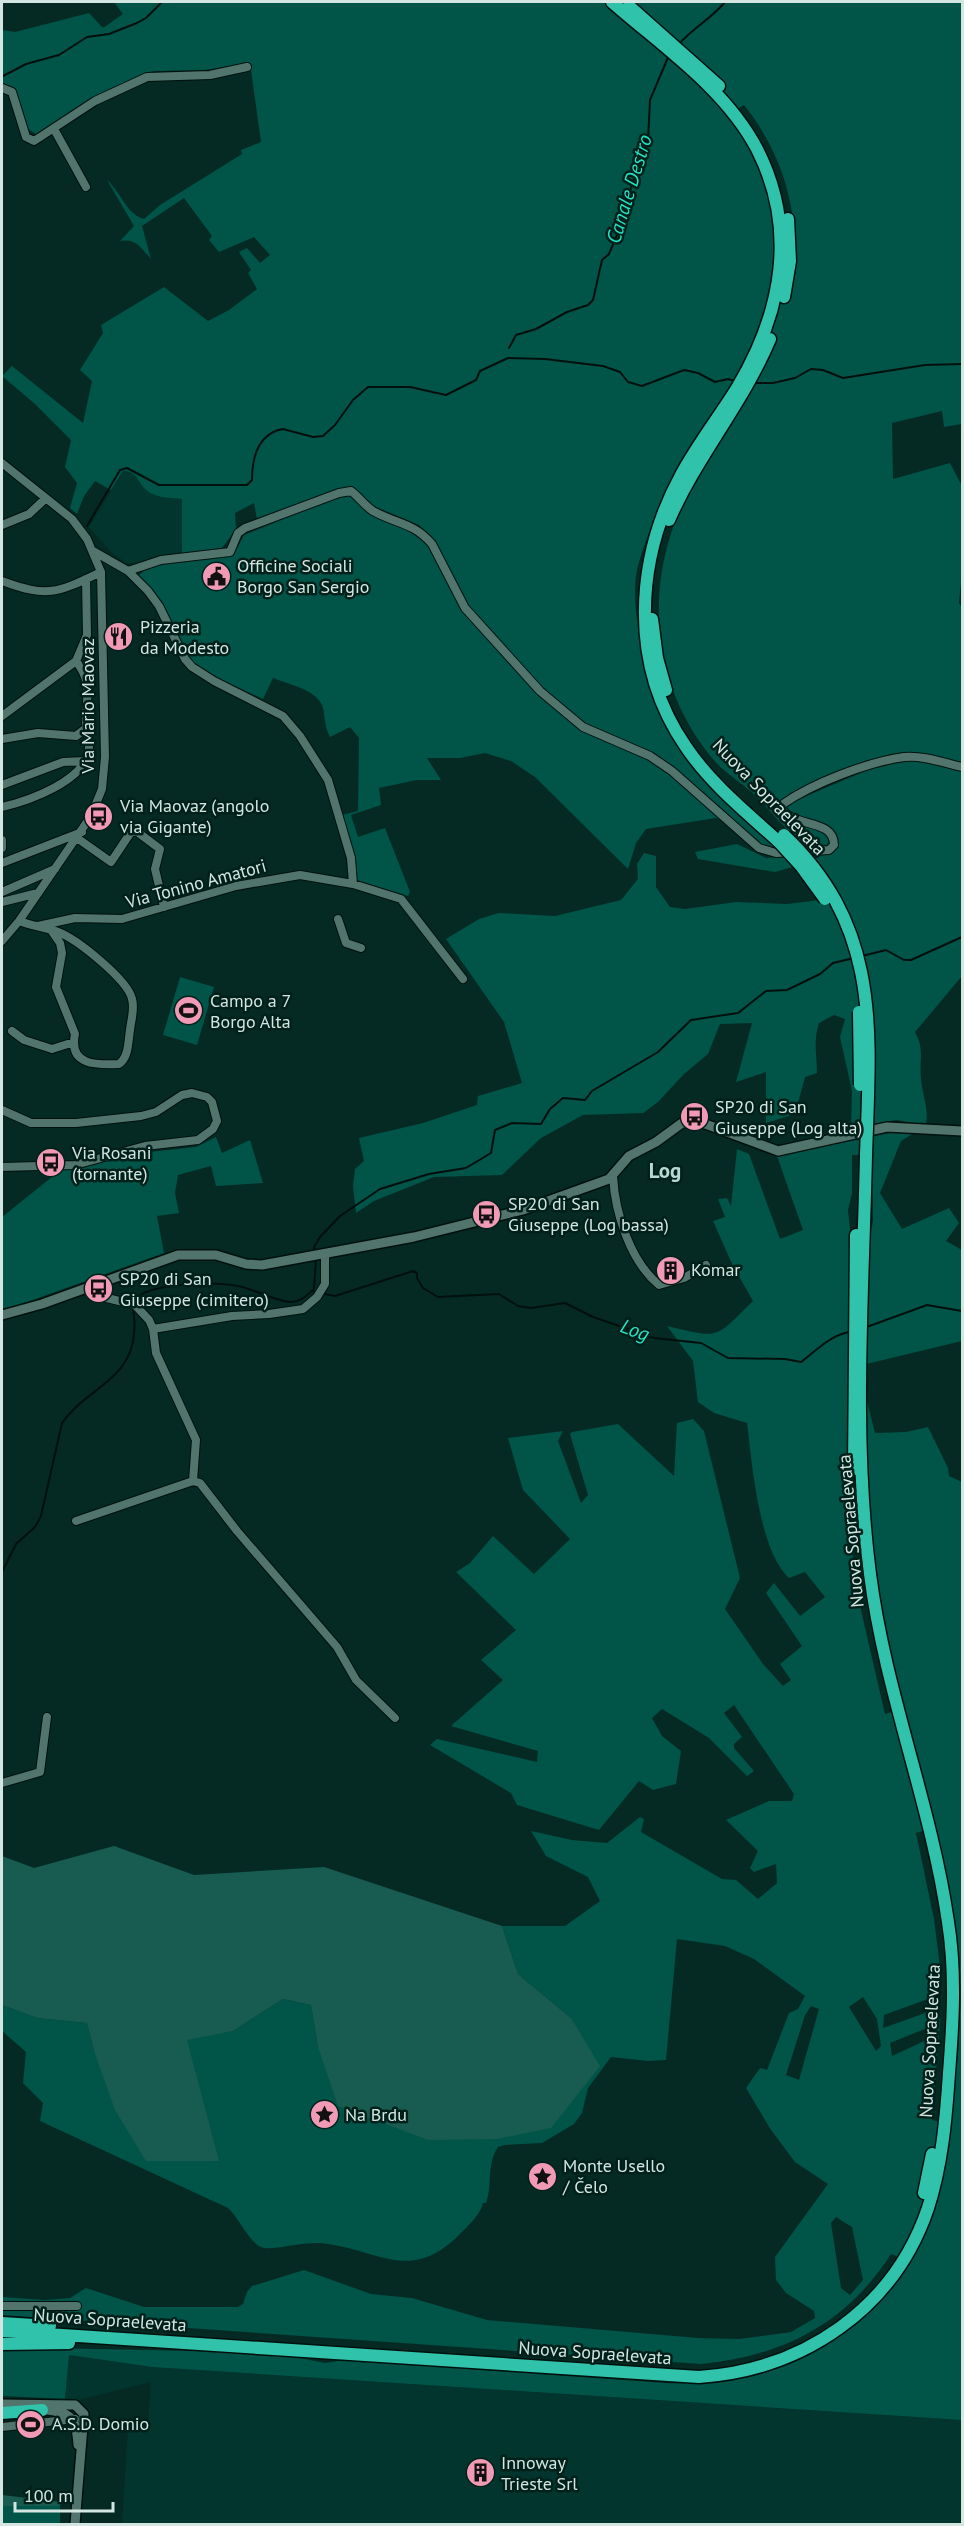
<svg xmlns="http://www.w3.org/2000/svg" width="964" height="2526" font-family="'PT Sans',sans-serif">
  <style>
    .built { fill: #02352d }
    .green { fill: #005448; fill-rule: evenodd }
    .forest { fill: #185c51 }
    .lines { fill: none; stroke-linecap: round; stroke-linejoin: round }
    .stream { stroke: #02100d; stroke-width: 2 }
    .minor-casing { stroke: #00110d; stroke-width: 10 }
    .tertiary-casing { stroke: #00110d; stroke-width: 12 }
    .trunk-casing { stroke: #00110d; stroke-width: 15 }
    .minor { stroke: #51746c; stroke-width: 8 }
    .tertiary { stroke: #51746c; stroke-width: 9 }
    .trunk { stroke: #30c2ab; stroke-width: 12 }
    .trunk-bridge-casing { stroke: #00110d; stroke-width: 15; stroke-linecap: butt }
    .trunk-bridge { stroke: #30c2ab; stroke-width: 12 }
    .labels { text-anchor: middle; stroke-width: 5; stroke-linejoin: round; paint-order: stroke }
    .poi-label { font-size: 18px; fill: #d3e6e2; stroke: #00201a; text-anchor: start }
    .street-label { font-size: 18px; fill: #d3e6e2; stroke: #00201a }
    .water-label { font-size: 20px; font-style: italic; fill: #22e2c6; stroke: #00201a }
    .quarter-label { font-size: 21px; font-weight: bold; fill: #b5dcd3; stroke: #00201a }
  </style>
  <rect width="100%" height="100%" fill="#052a24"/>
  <!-- built -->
  <path class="built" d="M123,471L133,473L145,489L162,497L182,499V554L138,563H126L111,552L94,533L89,527Z
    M68,2355L152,2367L962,2420V2524H122L128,2429L131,2425H148L151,2382L79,2400L65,2399Z"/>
  <!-- green -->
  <path class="green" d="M114,2H604L623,19L633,2H962V424L944,427L942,411L892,423L893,479L950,463L962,486V571L959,603L962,608V763L905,754L886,756L789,795L780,801L778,809L784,819L823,832L829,839L828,844L820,849H771L759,844L718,805L653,754L594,730L576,717L545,692L466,605L431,537L419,525L374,506L356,489H343L257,519L254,503L235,513L236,529L222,548L182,554V499C170,498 153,498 144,488C137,480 136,471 123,471L111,490L95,481L84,496L77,514L70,508L77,483L65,467L71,440L35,404L2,376L12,366L83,423L92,381L80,370L103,333L101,325L164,287L208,321L229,310L257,289L248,273L251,270L239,252L247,248L260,263L270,255L254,237L219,252L209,240L212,236L184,198L142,226L151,259C141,248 136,238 120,241L134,226L107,180C121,192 126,214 144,219L160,205L242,154L241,150L261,142L250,63L204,70L153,71L103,93L70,112L39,136L28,129L14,91L2,84V30L15,32L89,13L103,28L123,14ZM744,105C776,145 793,191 795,242L776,241C771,193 756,154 728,114ZM661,502L679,512C644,595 654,687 712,758C726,775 745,784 760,800C770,811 778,821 788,830L776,846C744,813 708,782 680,747C653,714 630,618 636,576C639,555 653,523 661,502Z
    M340,496H352L417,533L428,544L473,621L549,704L595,737L646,758L671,774L725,822L716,818L646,829L636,843L628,869L535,777L511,761L485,753L460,758H427L441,780H417L379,788L381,805L351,815L358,837L385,828L410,892L408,896L357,881L353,849L342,815L358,811L359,738L350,727L330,737C323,723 326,715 322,705C315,689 287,684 273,678L263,699L220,679L194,663L184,649L153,590L139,575C162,553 203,558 233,556L244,535Z
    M904,760L927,761L962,770V976L915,1032C925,1051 919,1058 921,1078C922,1095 929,1107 926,1125L896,1120L851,1128L852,1091L840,1037L845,1019L834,1015L819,1023C813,1041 817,1056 817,1073L805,1077L795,1114L766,1123V1072L736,1082L752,1023L720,1024L708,1054L684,1074L658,1102L643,1113L583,1115L541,1138L502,1175L434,1177L374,1201L356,1213L353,1186L355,1169L364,1161L359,1138L423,1123L477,1105L478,1096L522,1083L504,1022L446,939L479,919L499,913L555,916L621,900L638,879L637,864L644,853L656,856V887L670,907L685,909L736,902L787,904L820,900L796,866L775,872L698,859L695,852L737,844L766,858L831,853L838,846L832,830L791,814L786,809L790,803L870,769Z
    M180,977L214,987L197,1045L163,1035Z
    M900,1131L914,1133L901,1141L880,1193L902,1229L949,1208L959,1223L946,1241L962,1250V1341L858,1366L875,1433L906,1432L928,1427L948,1468L949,1476L962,1482V2420L152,2367L69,2355L65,2399L2,2396V2347L240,2352L290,2356L325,2363L344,2360L665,2383C776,2386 845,2352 910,2261L891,2254C846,2324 783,2356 701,2364L2,2315V2307L80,2305L76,2302L73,2304L2,2303V2297L45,2300L70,2298L86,2288L144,2307H238L243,2304L247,2292L252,2286L304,2270L371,2294L412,2298L487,2320L698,2338L739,2339L791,2332L815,2318L814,2311L786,2293L776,2280L775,2257L828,2184L795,2162L771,2130L746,2088L760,2068L767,2070L789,2013L798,2009L805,1996L754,1959L725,1946L677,1939L666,2060L648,2061L611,2057L588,2088L582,2113L574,2124L542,2143L505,2145L498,2147C486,2165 493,2184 486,2203H483C481,2214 467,2227 459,2235C411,2282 382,2252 328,2244C307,2240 279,2250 264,2248C250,2245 240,2219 228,2208L40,2121L43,2103L23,2083L26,2052L2,2031V2005L37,2018L87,2023L94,2051L233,2031L283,1999L311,2005L318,2047L571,2018L518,1974L502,1926H565L600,1901L588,1877L546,1856L531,1831L572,1840L607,1843L640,1817L644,1819L641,1832L722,1879L736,1880L758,1899L777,1883L776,1864L754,1872L750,1868L758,1851L726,1820L769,1801H792L794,1794L734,1705L724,1713L742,1737L734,1744V1748L754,1771L747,1776L709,1738L662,1709L652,1718L662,1736L681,1751L676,1784L653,1790L639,1781L599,1830L517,1805L511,1793L430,1745L437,1739L537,1762L538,1751L451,1726L503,1680L481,1660L516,1630L456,1572L470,1563L493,1536L534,1574L570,1539L523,1490L508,1438L563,1431L558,1441L581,1503L588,1495L570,1434L572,1432L618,1424L674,1476L677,1423L693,1419L704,1431L740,1578L725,1609L763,1664L783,1686L791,1680L780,1664L802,1646L766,1593L774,1583L800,1616L825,1597L805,1572L789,1578C759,1551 752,1463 747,1423L714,1413L698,1402L693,1361L667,1326C721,1339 714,1339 753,1301L733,1266L713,1221L725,1217L718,1199L727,1198L731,1206L737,1149L749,1154L780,1239L803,1230L777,1156L803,1145L835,1144ZM852,1155H866L873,1201V1221L869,1242V1280H849L851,1241L848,1210L852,1193ZM848,1433L866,1435C867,1528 882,1618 903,1709L885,1714L860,1606L851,1544ZM934,1827L959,2043L950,2124L932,2120L940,2022L937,1986L940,1967L934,1919L916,1833ZM863,1997L877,2019L881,2046L876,2051L849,2007ZM928,1999L931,2011L883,2028L884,2015ZM811,2006L819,2009L799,2080L786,2075L805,2015ZM932,2026L933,2037L892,2056L890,2043ZM836,2217L852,2227L863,2280L850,2295L841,2288L831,2223Z
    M216,1137L222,1153L250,1140L263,1183L216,1186L211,1166L178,1175L175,1193L179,1213L157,1216L164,1253L2,1311V1217L52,1177L54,1172L140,1153L196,1147Z
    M2,2506H60V2524H2Z"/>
  <!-- forest -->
  <path class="forest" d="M114,1846L194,1875L324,1867L502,1926L518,1974L571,2018L600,2066L551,2128L497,2139L428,2140L338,2106L318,2047L311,2005L283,1999L233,2031L187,2040L219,2161H146L115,2110L94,2051L87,2023L37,2018L2,2005V1856L34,1868Z
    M2,2495L61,2502L60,2506H2Z"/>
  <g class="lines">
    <!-- stream -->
    <path class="stream" d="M679,44C693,28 712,18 725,2
      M3,76L26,64L59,55L87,37L109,34L137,23L146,18L162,2
      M509,348L516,335L536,329L567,312L588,305L593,300L602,260L609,254L627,211L631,187L648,141L650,100L669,55
      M752,383H773L795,378L811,369L823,370L843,378L925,365L962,364
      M87,526L120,470L127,468L159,485H247L252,480C252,458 257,434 283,429L313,437L323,436L335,425L353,400L368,387H410L446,395L476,380L480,371L508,358L545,359L603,366L620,372L628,382L642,386L684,370L698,373L715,382L728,379L735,381
      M862,956L886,950L904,960H911L962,937
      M316,1253L314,1247L320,1237L340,1216L380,1189L429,1174L466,1168L491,1153L495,1130L512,1123L541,1124L550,1109L563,1098L585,1100L592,1091L658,1052L691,1020L738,1013L766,991L787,990L820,974L833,963L854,958
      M311,1291L335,1296L413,1271L417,1273V1278L423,1288L438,1297L499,1294L518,1306L531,1308L565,1303L593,1317L654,1338L701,1343L728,1358L785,1359L801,1362C816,1351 830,1335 850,1332
      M134,1300C148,1283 210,1282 232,1285C252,1287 270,1300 290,1302C300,1303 307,1295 314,1289L316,1259
      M864,1328L927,1305L962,1311
      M2,1572L16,1544L35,1527L41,1516L62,1423C84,1390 131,1380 134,1334C135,1324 135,1316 132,1306"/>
    <defs>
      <path id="minor" d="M2,88L12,92L26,137L34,141L95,101L147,77L210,75L247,67
        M54,129L86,187
        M2,463L72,519L87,539L101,572L105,757L102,789L91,816L19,921L2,941
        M2,525L29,514L46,498
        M93,551L128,571L148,591L159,606L185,659L192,667L214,681L283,716L300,736L328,780L351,858L353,884
        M128,571L161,560L230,552L238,533L245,528L339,493L351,491C359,497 365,506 373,511C396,524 413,522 432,544L465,608L540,691L583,727L650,756L672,771L759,848L776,853L829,850L834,845C834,818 793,828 782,809L783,804C813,783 868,762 904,757C923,755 944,763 962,767
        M2,581C48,598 57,593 101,572
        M2,716L76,661L87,635L86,579
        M2,739L38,733L76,736L85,729
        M2,785L63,762L86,761
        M2,807C28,801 86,781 89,749C90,738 85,729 86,718C87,693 92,682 76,661
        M77,838L111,862L131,832L136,831L160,849L155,869L164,907
        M2,840V848
        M2,863L82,832
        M2,892L55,869
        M2,902L38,893
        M338,919L346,943L361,948
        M19,921C32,926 45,927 58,932C77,939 128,980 132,999C135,1009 131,1020 130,1030C128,1042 129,1057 119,1064C97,1065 68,1066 75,1034L56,987L62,953L60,943L51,930
        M38,926L75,918L122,919L236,886L300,875L353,884L401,899L463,979
        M12,1031L24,1040L52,1049L74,1042
        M2,1110L31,1123H76L141,1116L156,1112L182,1095L192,1093L207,1097L212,1102L217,1121L213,1129L198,1140L145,1146L75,1165L2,1167
        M613,1176C615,1213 630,1261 659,1285L684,1278L706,1265
        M88,1286L95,1295L135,1305L149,1320L153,1329L156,1353L196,1440L193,1481
        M153,1329L232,1316L269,1314L303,1309L317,1297L325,1284V1253
        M193,1481L200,1483L237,1531L337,1647L356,1680L395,1718
        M76,1521L193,1481
        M2,1783L40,1772L47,1717
        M2,2306H77
        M2,2427L75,2419"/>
      <path id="tertiary" d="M2,1315L42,1304L178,1255H216L246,1264L262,1265L414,1237L523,1210L609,1179L629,1156L656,1142L682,1123L700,1122L778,1151L887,1127L962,1131
        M2,2404L75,2405L84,2414L75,2524
        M38,2409C68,2413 76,2412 78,2445"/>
      <path id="trunk" d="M612,2C662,46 725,88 757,149C798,229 782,313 737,388C719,417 697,445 681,475C635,560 629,665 686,747C711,784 746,812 779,842
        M629,6L719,86
        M784,297L790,261L788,219
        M669,520C697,456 743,403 770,339
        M652,619L657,658L666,690
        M854,1469L856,1235
        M924,2193L932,2154
        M2,2323L50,2326
        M2,2331L699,2377C803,2370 894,2309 928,2208C942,2165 946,2118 949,2073C953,2022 956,1972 948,1922C931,1804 885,1692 870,1574C852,1436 863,1294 866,1155
        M2,2344L69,2343
        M2,2413L42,2410"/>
    </defs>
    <!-- minor casing -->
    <use href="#minor" class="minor-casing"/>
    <!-- tertiary casing -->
    <use href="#tertiary" class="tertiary-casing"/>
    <!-- trunk casing -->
    <use href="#trunk" class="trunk-casing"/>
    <!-- minor -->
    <use href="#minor" class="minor"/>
    <!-- tertiary -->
    <use href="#tertiary" class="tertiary"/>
    <!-- trunk -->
    <use href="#trunk" class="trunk"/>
    <defs>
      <path id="trunk-bridge" d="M784,835C882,928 870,1032 866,1155
        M779,842L801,866L825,899
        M859,1012L860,1085"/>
    </defs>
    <!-- trunk-bridge casing -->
    <use href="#trunk-bridge" class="trunk-bridge-casing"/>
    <!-- trunk-bridge -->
    <use href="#trunk-bridge" class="trunk-bridge"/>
  </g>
  <!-- icons -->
  <defs>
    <symbol id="civic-disc" viewBox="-11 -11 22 22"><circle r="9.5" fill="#f09ab6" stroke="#00201a"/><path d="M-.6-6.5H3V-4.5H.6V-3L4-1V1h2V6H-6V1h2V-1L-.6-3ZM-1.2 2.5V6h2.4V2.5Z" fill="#111"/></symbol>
    <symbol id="restaurant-disc" viewBox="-11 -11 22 22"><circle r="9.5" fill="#f09ab6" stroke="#00201a"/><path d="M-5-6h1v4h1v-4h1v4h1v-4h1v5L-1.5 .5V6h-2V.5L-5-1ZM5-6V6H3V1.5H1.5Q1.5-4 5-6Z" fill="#111"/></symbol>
    <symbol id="bus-disc" viewBox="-11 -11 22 22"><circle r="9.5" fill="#f09ab6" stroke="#00201a"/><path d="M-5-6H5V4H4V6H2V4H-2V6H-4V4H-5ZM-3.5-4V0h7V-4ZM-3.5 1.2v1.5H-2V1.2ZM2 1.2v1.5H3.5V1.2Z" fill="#111"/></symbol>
    <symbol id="stadium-disc" viewBox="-11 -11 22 22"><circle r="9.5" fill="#f09ab6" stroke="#00201a"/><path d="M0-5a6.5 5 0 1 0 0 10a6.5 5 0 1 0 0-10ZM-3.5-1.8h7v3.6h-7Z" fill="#111"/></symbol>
    <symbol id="building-disc" viewBox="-11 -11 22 22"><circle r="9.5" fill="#f09ab6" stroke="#00201a"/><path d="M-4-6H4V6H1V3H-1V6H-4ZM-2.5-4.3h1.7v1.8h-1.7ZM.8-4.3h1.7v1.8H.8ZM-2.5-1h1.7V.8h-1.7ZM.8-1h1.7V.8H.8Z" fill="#111"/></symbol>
    <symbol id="sight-disc" viewBox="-11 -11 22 22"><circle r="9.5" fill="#f09ab6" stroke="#00201a"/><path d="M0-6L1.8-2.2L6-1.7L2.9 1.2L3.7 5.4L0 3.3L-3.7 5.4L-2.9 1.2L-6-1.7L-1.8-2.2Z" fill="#111"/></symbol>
  </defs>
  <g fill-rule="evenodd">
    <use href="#civic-disc" x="200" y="560" width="33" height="33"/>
    <use href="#restaurant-disc" x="102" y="620" width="33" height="33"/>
    <use href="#bus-disc" x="82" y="800" width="33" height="33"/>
    <use href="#stadium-disc" x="172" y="994" width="33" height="33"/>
    <use href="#bus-disc" x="678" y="1100" width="33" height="33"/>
    <use href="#bus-disc" x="34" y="1146" width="33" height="33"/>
    <use href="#bus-disc" x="470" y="1198" width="33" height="33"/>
    <use href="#building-disc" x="654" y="1254" width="33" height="33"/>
    <use href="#bus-disc" x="82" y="1272" width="33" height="33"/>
    <use href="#sight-disc" x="308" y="2098" width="33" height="33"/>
    <use href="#sight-disc" x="526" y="2160" width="33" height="33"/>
    <use href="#stadium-disc" x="14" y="2408" width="33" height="33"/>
    <use href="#building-disc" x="464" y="2456" width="33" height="33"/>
  </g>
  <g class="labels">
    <!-- poi labels -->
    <g class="poi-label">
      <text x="237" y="572">Officine Sociali<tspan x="237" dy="21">Borgo San Sergio</tspan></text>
      <text x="140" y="633">Pizzeria<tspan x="140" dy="21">da Modesto</tspan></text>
      <text x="120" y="812">Via Maovaz (angolo<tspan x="120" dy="21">via Gigante)</tspan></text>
      <text x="210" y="1007">Campo a 7<tspan x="210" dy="21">Borgo Alta</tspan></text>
      <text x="715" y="1113">SP20 di San<tspan x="715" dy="21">Giuseppe (Log alta)</tspan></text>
      <text x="72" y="1159">Via Rosani<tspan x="72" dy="21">(tornante)</tspan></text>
      <text x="508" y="1210">SP20 di San<tspan x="508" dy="21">Giuseppe (Log bassa)</tspan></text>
      <text x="691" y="1276">Komar</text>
      <text x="120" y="1285">SP20 di San<tspan x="120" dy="21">Giuseppe (cimitero)</tspan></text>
      <text x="345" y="2121">Na Brdu</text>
      <text x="563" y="2172">Monte Usello<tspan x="563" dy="21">/ Čelo</tspan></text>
      <text x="52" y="2430">A.S.D. Domio</text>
      <text x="501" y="2469">Innoway<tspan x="501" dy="21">Trieste Srl</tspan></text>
    </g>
    <!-- street labels -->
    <g class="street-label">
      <text transform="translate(88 706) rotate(-90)" y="6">Via Mario Maovaz</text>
      <text transform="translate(769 797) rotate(46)" y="6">Nuova Sopraelevata</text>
      <text transform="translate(196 884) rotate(-15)" y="6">Via Tonino Amatori</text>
      <text transform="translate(851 1531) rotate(-95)" y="6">Nuova Sopraelevata</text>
      <text transform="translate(930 2041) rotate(-87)" y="6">Nuova Sopraelevata</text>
      <text transform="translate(110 2320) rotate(4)" y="6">Nuova Sopraelevata</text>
      <text transform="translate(595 2353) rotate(4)" y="6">Nuova Sopraelevata</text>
    </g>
    <!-- water labels -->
    <g class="water-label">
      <text transform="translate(629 189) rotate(-73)" y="7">Canale Destro</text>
      <text transform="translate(635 1330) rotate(20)" y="7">Log</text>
    </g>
    <!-- quarter labels -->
    <g class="quarter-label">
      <text x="665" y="1178">Log</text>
    </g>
  </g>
  <!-- border -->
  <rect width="964" height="2526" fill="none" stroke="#d3e6e2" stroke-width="6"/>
  <!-- scale -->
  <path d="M15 2502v9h98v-9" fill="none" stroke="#d3e6e2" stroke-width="3"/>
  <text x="24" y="2502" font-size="18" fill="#d3e6e2" stroke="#00201a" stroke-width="4.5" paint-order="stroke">100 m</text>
</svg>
